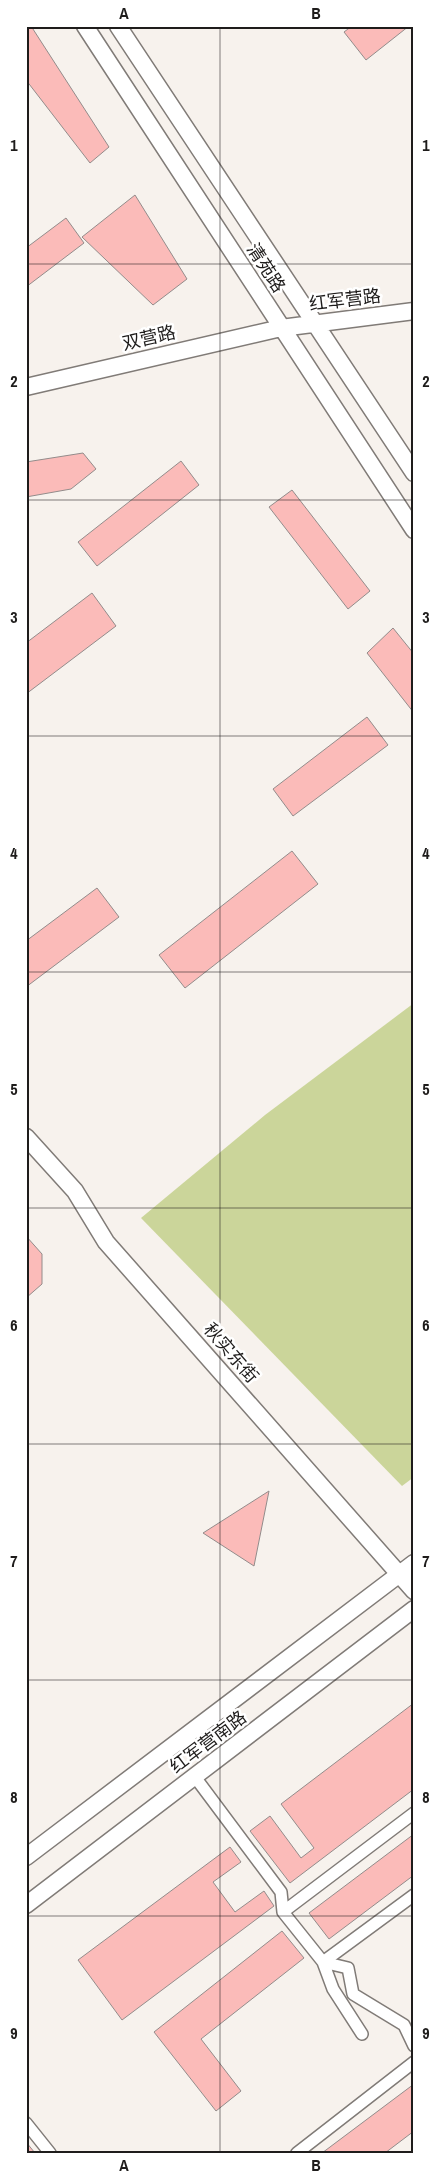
<svg xmlns="http://www.w3.org/2000/svg" width="440" height="2179" font-family="'Archivo Narrow','Noto Sans SC',sans-serif">
  <style>
    .green { fill: #cbd59a }
    .building { fill: #fbbbb9; stroke: #938c8b }
    .lines { fill: none; stroke-linecap: round; stroke-linejoin: round }
    .street-casing { stroke: #807b77; stroke-width: 14 }
    .secondary-casing { stroke: #807b77; stroke-width: 19 }
    .street { stroke: #fff; stroke-width: 11 }
    .secondary { stroke: #fff; stroke-width: 16 }
    .grid { fill: none; stroke: #1e1c1b; stroke-width: 1; stroke-opacity: 0.55 }
    .labels { text-anchor: middle; stroke-width: 5; stroke-linejoin: round; paint-order: stroke }
    .street-label { font-size: 18px; fill: #1e1c1b; stroke: #fff }
    .neatline { fill: none; stroke: #1e1c1b; stroke-width: 2 }
    .grid-label { font-size: 16px; text-anchor: middle; font-weight: bold; fill: #1e1c1b }
  </style>
  <rect width="100%" height="100%" fill="#f7f2ed"/>
  <!-- green -->
  <path class="green" d="M414,1003V1477L402,1486L141,1218L265,1115Z"/>
  <!-- building -->
  <path class="building" d="M26,26H31L109,147L90,163L26,80Z
    M352,26H409L366,60L344,32Z
    M135,195L187,279L153,305L82,237Z
    M66,218L84,243L26,287V248Z
    M83,453L96,469L71,489L26,497V462Z
    M181,461L199,485L97,566L78,542Z
    M292,490L370,591L348,609L269,507Z
    M92,593L116,626L26,694V643Z
    M393,628L414,654V713L367,653Z
    M367,717L388,745L293,816L273,789Z
    M292,851L318,884L185,988L159,955Z
    M97,888L119,917L26,987V941Z
    M26,1236L42,1254V1284L26,1298Z
    M269,1491L254,1566L203,1533Z
    M414,1703V1789L290,1883L250,1831L270,1816L301,1858L314,1848L281,1804Z
    M414,1834V1875L329,1939L309,1913Z
    M230,1847L241,1862L213,1882L235,1912L264,1891L274,1906L122,2020L78,1960Z
    M282,1931L304,1958L201,2039L241,2091L216,2111L154,2032Z
    M414,2084V2131L385,2153H322Z
    M26,2142L35,2153H26Z"/>
  <g class="lines">
    <defs>
      <path id="street" d="M195,1777L281,1892L283,1912L323,1962L414,1895
        M283,1912L414,1813
        M323,1962L348,1968L353,1994L404,2025L414,2046
        M323,1962L333,1989L362,2034
        M26,2123L50,2153
        M297,2153L414,2062"/>
      <path id="secondary" d="M85,26L414,530
        M118,26L414,473
        M26,387L281,328L414,311
        M26,1137L75,1191L106,1242L414,1591
        M26,1857L414,1563
        M26,1905L414,1609"/>
    </defs>
    <!-- street casing -->
    <use href="#street" class="street-casing"/>
    <!-- secondary casing -->
    <use href="#secondary" class="secondary-casing"/>
    <!-- street -->
    <use href="#street" class="street"/>
    <!-- secondary -->
    <use href="#secondary" class="secondary"/>
  </g>
  <!-- grid -->
  <path class="grid" d="M220,26V2153M26,264H414M26,500H414M26,736H414M26,972H414M26,1208H414M26,1444H414M26,1680H414M26,1916H414"/>
  <g class="labels">
    <!-- street labels -->
    <g class="street-label">
      <text transform="translate(266 268) rotate(57)" y="6">清苑路</text>
      <text transform="translate(345 300) rotate(-7)" y="6">红军营路</text>
      <text transform="translate(149 338) rotate(-13)" y="6">双营路</text>
      <text transform="translate(231 1353) rotate(49)" y="6">秋实东街</text>
      <text transform="translate(208 1742) rotate(-37)" y="6">红军营南路</text>
    </g>
  </g>
  <!-- border -->
  <rect width="440" height="2179" fill="none" stroke="#ffffff" stroke-width="55"/>
  <rect x="28" y="28" width="384" height="2124" class="neatline"/>
  <g class="grid-label">
    <text x="124" y="19">A</text>
    <text x="316" y="19">B</text>
    <text x="14" y="151">1</text>
    <text x="426" y="151">1</text>
    <text x="14" y="387">2</text>
    <text x="426" y="387">2</text>
    <text x="14" y="623">3</text>
    <text x="426" y="623">3</text>
    <text x="14" y="859">4</text>
    <text x="426" y="859">4</text>
    <text x="14" y="1095">5</text>
    <text x="426" y="1095">5</text>
    <text x="14" y="1331">6</text>
    <text x="426" y="1331">6</text>
    <text x="14" y="1567">7</text>
    <text x="426" y="1567">7</text>
    <text x="14" y="1803">8</text>
    <text x="426" y="1803">8</text>
    <text x="14" y="2039">9</text>
    <text x="426" y="2039">9</text>
    <text x="124" y="2171">A</text>
    <text x="316" y="2171">B</text>
  </g>
</svg>
